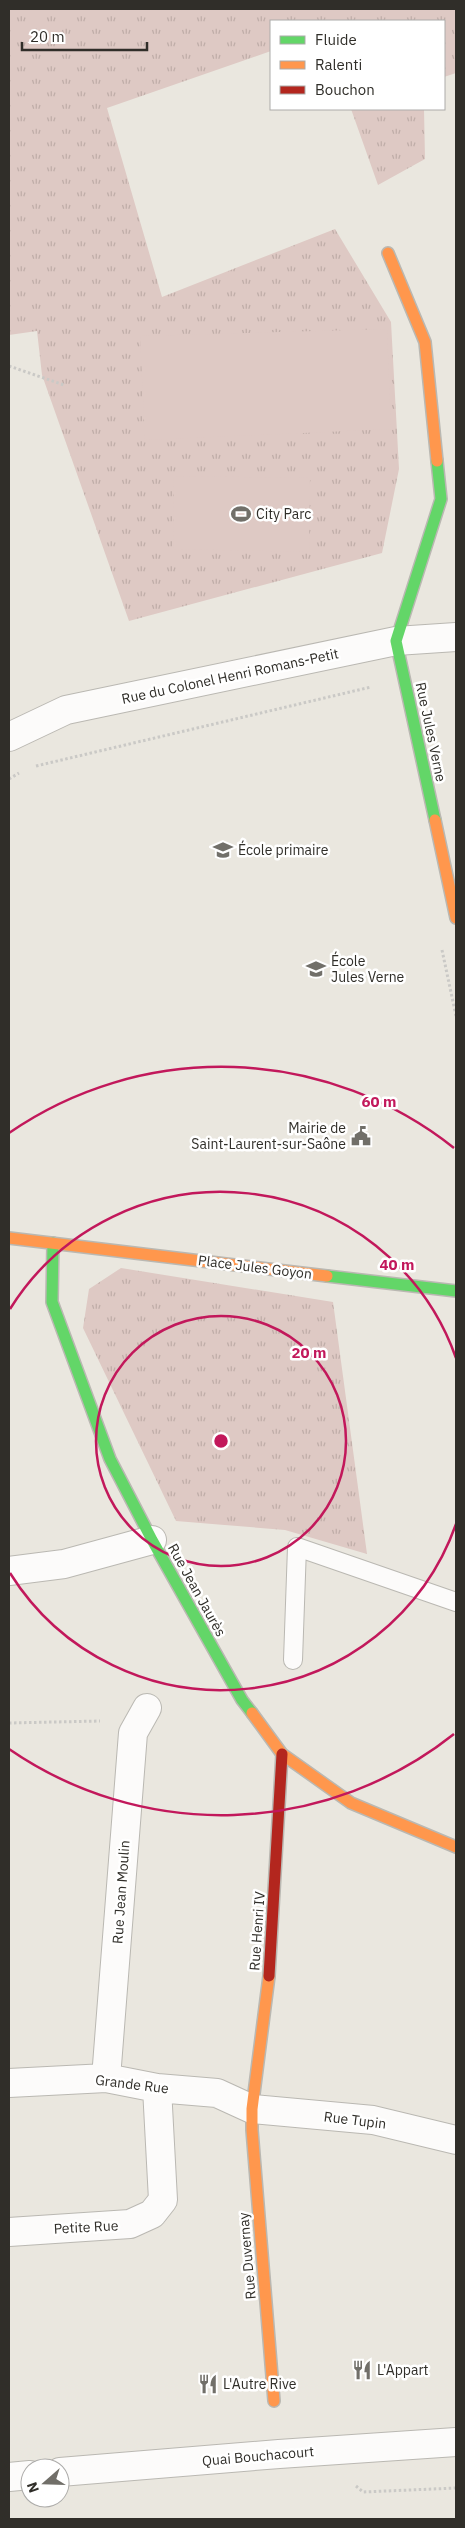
<svg xmlns="http://www.w3.org/2000/svg" width="465" height="2528" font-family="'IBM Plex Sans',sans-serif">
  <style>
    .grass { fill: url(#grass-tufts) }
    .pitch { fill: #dec9c4 }
    .lines { fill: none; stroke-linecap: round; stroke-linejoin: round }
    .lane-casing { stroke: #bab8b2; stroke-width: 20 }
    .street-casing { stroke: #bab8b2; stroke-width: 30 }
    .fast-casing { stroke: #bab8b2; stroke-width: 14 }
    .slow-casing { stroke: #bab8b2; stroke-width: 14 }
    .jam-casing { stroke: #bab8b2; stroke-width: 14 }
    .path { stroke: #cac9c6; stroke-width: 3; stroke-dasharray: 2.5 2.5; stroke-linecap: butt }
    .lane { stroke: #fcfbfa; stroke-width: 18 }
    .street { stroke: #fcfbfa; stroke-width: 28 }
    .fast { stroke: #63d668; stroke-width: 11 }
    .slow { stroke: #ff974d; stroke-width: 11 }
    .jam { stroke: #b3261e; stroke-width: 11 }
    .ring { fill: none; stroke: #c2185b; stroke-width: 2.5 }
    .labels { text-anchor: middle; stroke-width: 5; stroke-linejoin: round; paint-order: stroke }
    .poi-label { font-size: 14px; fill: #302e29; stroke: #fff; text-anchor: start }
    .street-label { font-size: 14px; fill: #302e29; stroke: #fff }
    .centre { fill: #c2185b; stroke: #fff; stroke-width: 2.5 }
    .ring-label { font-size: 15px; text-anchor: middle; font-weight: bold; fill: #c2185b; stroke: #fff; stroke-width: 5; stroke-linejoin: round; paint-order: stroke }
  </style>
  <defs>
    <pattern id="grass-tufts" width="24" height="20" patternUnits="userSpaceOnUse" patternTransform="scale(1.25)"><rect width="24" height="20" fill="#dec9c4"/><path d="M3 7l-1-3M5 7V3M7 7l1-3M15 17l-1-3M17 17v-4M19 17l1-3" fill="none" stroke="#bfada8"/></pattern>
  </defs>
  <rect width="100%" height="100%" fill="#eae7df"/>
  <!-- grass -->
  <path class="grass" d="M9,9H456V73L444,77V21H271V51L107,108L162,297L335,229L391,322L399,469L382,553L129,621L42,375L37,331L9,335Z
    M351,109H424L425,159L378,185Z
    M121,1268L333,1302L367,1554L285,1530L176,1521L83,1328L89,1289Z"/>
  <!-- pitch -->
  <path class="pitch" d="M387,329L391,429L145,440L140,336Z
    M174,476L310,478L309,552L173,549Z"/>
  <g class="lines">
    <defs>
      <path id="lane" d="M293,1660L297,1547L456,1602"/>
      <path id="street" d="M9,737L66,710L396,641L456,637
        M9,1571L64,1564L152,1540
        M106,2078L133,1733L147,1708
        M9,2083L106,2078L157,2088L217,2093L252,2109L373,2120L456,2140
        M9,2232L130,2224L152,2214L163,2200L157,2088
        M60,2472L279,2454L456,2442
        M9,2477L30,2475"/>
      <path id="fast" d="M435,820L396,641L441,499L437,461
        M53,1243L52,1302L110,1459L152,1540L242,1700L252,1713
        M327,1276L456,1291"/>
      <path id="slow" d="M388,253L425,342L437,461
        M435,820L456,918
        M9,1238L327,1276
        M252,1713L282,1754L351,1803L456,1847
        M269,1976L252,2109V2130L274,2401"/>
      <path id="jam" d="M269,1976L282,1754"/>
    </defs>
    <!-- lane casing -->
    <use href="#lane" class="lane-casing"/>
    <!-- street casing -->
    <use href="#street" class="street-casing"/>
    <!-- fast casing -->
    <use href="#fast" class="fast-casing"/>
    <!-- slow casing -->
    <use href="#slow" class="slow-casing"/>
    <!-- jam casing -->
    <use href="#jam" class="jam-casing"/>
    <!-- path -->
    <path class="path" d="M9,366L64,385
      M36,766L371,687
      M9,779L19,773
      M442,950L456,1016
      M9,1723L100,1721
      M356,2486L363,2492L456,2488"/>
    <!-- lane -->
    <use href="#lane" class="lane"/>
    <!-- street -->
    <use href="#street" class="street"/>
    <!-- fast -->
    <use href="#fast" class="fast"/>
    <!-- slow -->
    <use href="#slow" class="slow"/>
    <!-- jam -->
    <use href="#jam" class="jam"/>
  </g>
  <!-- distance rings -->
  <g class="ring">
    <circle cx="221" cy="1441" r="125"/>
    <path d="M456 1524A249 249 0 0 1 10 1573M10 1309A249 249 0 0 1 456 1358"/>
    <path d="M454 1734A374 374 0 0 1 9 1749M9 1133A374 374 0 0 1 454 1148"/>
  </g>
  <!-- icons -->
  <defs>
    <symbol id="stadium-bare" viewBox="-9 -9 18 18"><path d="M0-5a6.5 5 0 1 0 0 10a6.5 5 0 1 0 0-10ZM-3.5-1.8h7v3.6h-7Z" fill="#716f69" stroke="#fff" stroke-width="2.5" paint-order="stroke"/></symbol>
    <symbol id="school-bare" viewBox="-9 -9 18 18"><path d="M0-5L7-2L0 1L-7-2ZM-4 1L0 2.5L4 1V4Q0 6-4 4Z" fill="#716f69" stroke="#fff" stroke-width="2.5" paint-order="stroke"/></symbol>
    <symbol id="civic-bare" viewBox="-9 -9 18 18"><path d="M-.6-6.5H3V-4.5H.6V-3L4-1V1h2V6H-6V1h2V-1L-.6-3ZM-1.2 2.5V6h2.4V2.5Z" fill="#716f69" stroke="#fff" stroke-width="2.5" paint-order="stroke"/></symbol>
    <symbol id="restaurant-bare" viewBox="-9 -9 18 18"><path d="M-5-6h1v4h1v-4h1v4h1v-4h1v5L-1.5 .5V6h-2V.5L-5-1ZM5-6V6H3V1.5H1.5Q1.5-4 5-6Z" fill="#716f69" stroke="#fff" stroke-width="2.5" paint-order="stroke"/></symbol>
  </defs>
  <g fill-rule="evenodd">
    <use href="#stadium-bare" x="227" y="500" width="28" height="28"/>
    <use href="#school-bare" x="209" y="836" width="28" height="28"/>
    <use href="#school-bare" x="302" y="955" width="28" height="28"/>
    <use href="#civic-bare" x="347" y="1122" width="28" height="28"/>
    <use href="#restaurant-bare" x="348" y="2356" width="28" height="28"/>
    <use href="#restaurant-bare" x="194" y="2370" width="28" height="28"/>
  </g>
  <g class="labels">
    <!-- poi labels -->
    <g class="poi-label">
      <text x="256" y="519">City Parc</text>
      <text x="238" y="855">École primaire</text>
      <text x="331" y="966">École<tspan x="331" dy="16">Jules Verne</tspan></text>
      <text x="346" y="1133" text-anchor="end">Mairie de<tspan x="346" dy="16">Saint-Laurent-sur-Saône</tspan></text>
      <text x="377" y="2375">L'Appart</text>
      <text x="223" y="2389">L'Autre Rive</text>
    </g>
    <!-- street labels -->
    <g class="street-label">
      <text transform="translate(230 676) rotate(-12)" y="5">Rue du Colonel Henri Romans-Petit</text>
      <text transform="translate(431 732) rotate(78)" y="5">Rue Jules Verne</text>
      <text transform="translate(255 1267) rotate(7)" y="5">Place Jules Goyon</text>
      <text transform="translate(197 1590) rotate(61)" y="5">Rue Jean Jaurès</text>
      <text transform="translate(121 1892) rotate(-86)" y="5">Rue Jean Moulin</text>
      <text transform="translate(257 1931) rotate(-86)" y="5">Rue Henri IV</text>
      <text transform="translate(132 2084) rotate(7)" y="5">Grande Rue</text>
      <text transform="translate(355 2120) rotate(7)" y="5">Rue Tupin</text>
      <text transform="translate(86 2227) rotate(-3)" y="5">Petite Rue</text>
      <text transform="translate(247 2256) rotate(-95)" y="5">Rue Duvernay</text>
      <text transform="translate(258 2456) rotate(-5)" y="5">Quai Bouchacourt</text>
    </g>
  </g>
  <circle cx="221" cy="1441" r="8" class="centre"/>
  <g class="ring-label">
    <text x="379" y="1107">60 m</text>
    <text x="397" y="1270">40 m</text>
    <text x="309" y="1358">20 m</text>
  </g>
  <!-- border -->
  <rect width="465" height="2528" fill="none" stroke="#302e29" stroke-width="20"/>
  <!-- legend -->
  <rect x="270" y="20" width="175" height="90" fill="#ffffff" stroke="#acaba9"/>
  <rect x="280" y="36" width="25" height="8" fill="#63d668" stroke="#acaba9"/>
  <text x="315" y="45" font-size="15" fill="#302e29">Fluide</text>
  <rect x="280" y="61" width="25" height="8" fill="#ff974d" stroke="#acaba9"/>
  <text x="315" y="70" font-size="15" fill="#302e29">Ralenti</text>
  <rect x="280" y="86" width="25" height="8" fill="#b3261e" stroke="#acaba9"/>
  <text x="315" y="95" font-size="15" fill="#302e29">Bouchon</text>
  <!-- north arrow -->
  <g transform="translate(45 2483) rotate(250)"><circle r="24" fill="#ffffff" stroke="#acaba9"/>
  <path d="M0-4L9 19L0 12L-9 19Z" fill="#716f69"/>
  <text y="-8" font-size="14" font-weight="bold" text-anchor="middle" fill="#302e29">N</text>
  </g>
  <!-- scale -->
  <path d="M22 42v8h125v-8" fill="none" stroke="#302e29" stroke-width="2.5"/>
  <text x="30" y="42" font-size="15" fill="#302e29" stroke="#ffffff" stroke-width="4" paint-order="stroke">20 m</text>
</svg>
